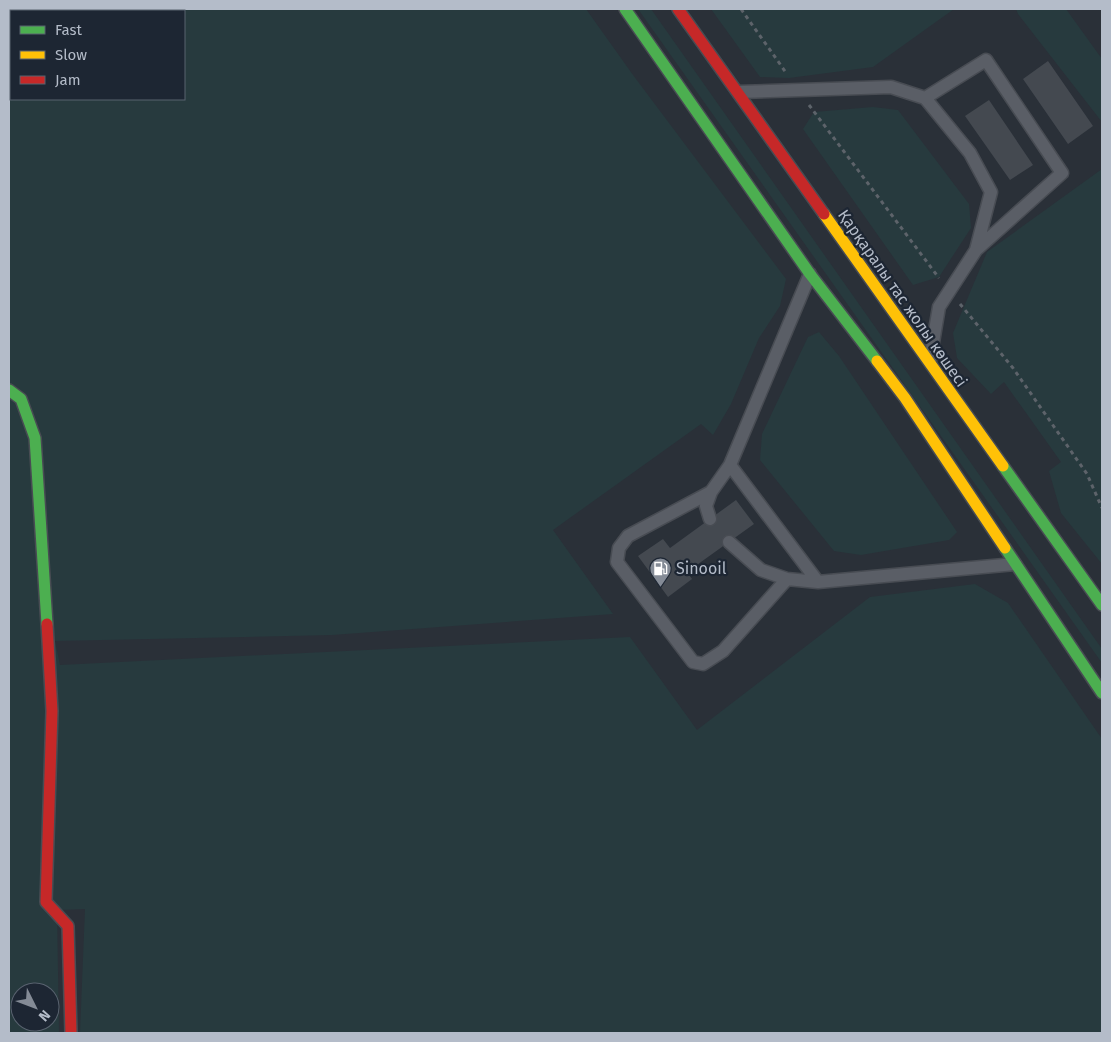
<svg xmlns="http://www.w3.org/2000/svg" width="1111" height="1042" font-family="'Fira Sans',sans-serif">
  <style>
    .green { fill: #273a3e; fill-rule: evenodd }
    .building { fill: #444950 }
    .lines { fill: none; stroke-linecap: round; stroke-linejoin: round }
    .lane-casing { stroke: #484c53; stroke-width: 15 }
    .fast-casing { stroke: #484c53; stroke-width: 14 }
    .slow-casing { stroke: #484c53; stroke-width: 14 }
    .jam-casing { stroke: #484c53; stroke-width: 14 }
    .path { stroke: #5d636a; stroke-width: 3; stroke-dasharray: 4 4; stroke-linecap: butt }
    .lane { stroke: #5a5e66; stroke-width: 12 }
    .fast { stroke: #4caf50; stroke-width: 11 }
    .slow { stroke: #ffc107; stroke-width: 11 }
    .jam { stroke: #c62828; stroke-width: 11 }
    .labels { text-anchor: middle; stroke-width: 4.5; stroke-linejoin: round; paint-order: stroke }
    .street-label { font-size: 16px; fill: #b4bcc9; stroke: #1d2633 }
    .poi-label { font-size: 16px; fill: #b4bcc9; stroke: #1d2633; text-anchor: start }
  </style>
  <rect width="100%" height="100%" fill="#2a3038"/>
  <!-- green -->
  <path class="green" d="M9,9H586L633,75L786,279L780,306L759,338L731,404L713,435L701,424L553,530L613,614L332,635L55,641L60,665L630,637L697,730L870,597L975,584L1008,603L1102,739V1033H80L85,909L57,910L59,1033H9ZM11,11H184V99H11ZM20,992H50V1022H20Z
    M638,9H651L1102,649V663Z
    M711,9H954L873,67L789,78L760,77Z
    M1016,9H1066L1102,59V122L1018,14Z
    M873,107L898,110L969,204L971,228L939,277L913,285L803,129L814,112Z
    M1102,169V564L1061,513L1049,471L1061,462L1004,382L991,394L957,358L953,333L987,252Z
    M819,332L839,356L957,532L949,540L861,555L834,551L760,460L762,434L808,337Z"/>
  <!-- building -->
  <path class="building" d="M1048,61L1093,126L1068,144L1023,79Z
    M989,100L1033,165L1010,180L965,116Z
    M736,500L754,524L687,572L692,579L668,597L638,556L663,539L670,548Z"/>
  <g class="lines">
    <defs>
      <path id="lane" d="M739,92L891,87L925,98L970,153L991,192L976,250L939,307L930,360
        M925,98L986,60L1062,173L976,250
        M810,274L730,465L818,582L1015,564
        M711,492L628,536L619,548L617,562L693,662L703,664L723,651L787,579
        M710,519L706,506L711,492L730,465
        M729,542L761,570L787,579L818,582"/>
      <path id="fast" d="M625,9L810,274L877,361
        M9,390L21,399L35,438L47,624
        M1003,466L1102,605
        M1005,548L1102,693"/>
      <path id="slow" d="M824,214L1003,466
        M877,361L905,398L1005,548"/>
      <path id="jam" d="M678,9L824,214
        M47,624L52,711L46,902L68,926L71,1033"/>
    </defs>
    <!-- lane casing -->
    <use href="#lane" class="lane-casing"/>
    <!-- fast casing -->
    <use href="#fast" class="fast-casing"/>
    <!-- slow casing -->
    <use href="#slow" class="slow-casing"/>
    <!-- jam casing -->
    <use href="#jam" class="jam-casing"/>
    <!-- path -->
    <path class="path" d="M741,9L787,74
      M809,105L939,278
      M960,304L1013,368L1087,474L1102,508"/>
    <!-- lane -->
    <use href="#lane" class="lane"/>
    <!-- fast -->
    <use href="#fast" class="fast"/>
    <!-- slow -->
    <use href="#slow" class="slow"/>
    <!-- jam -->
    <use href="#jam" class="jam"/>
  </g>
  <!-- icons -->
  <defs>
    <symbol id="fuel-pin" viewBox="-11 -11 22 30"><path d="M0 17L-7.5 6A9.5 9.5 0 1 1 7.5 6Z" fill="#848b96" stroke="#1d2633"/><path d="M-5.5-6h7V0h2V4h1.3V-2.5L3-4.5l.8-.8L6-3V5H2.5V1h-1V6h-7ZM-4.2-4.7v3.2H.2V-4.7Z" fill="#fff"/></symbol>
  </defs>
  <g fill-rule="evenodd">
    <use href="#fuel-pin" x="648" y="556" width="25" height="34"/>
  </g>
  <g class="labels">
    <!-- street labels -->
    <g class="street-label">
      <text transform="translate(903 298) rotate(55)" y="6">Қарқаралы тас жолы көшесі</text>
    </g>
    <!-- poi labels -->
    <g class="poi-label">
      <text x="676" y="574">Sinooil</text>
    </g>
  </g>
  <!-- border -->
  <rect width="1111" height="1042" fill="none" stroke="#b4bcc9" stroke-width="20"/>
  <!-- legend -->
  <rect x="10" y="10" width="175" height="90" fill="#1d2633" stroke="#59626f"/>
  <rect x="20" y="26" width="25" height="8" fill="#4caf50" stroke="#59626f"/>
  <text x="55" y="35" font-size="15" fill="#b4bcc9">Fast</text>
  <rect x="20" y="51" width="25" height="8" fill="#ffc107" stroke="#59626f"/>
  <text x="55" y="60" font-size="15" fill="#b4bcc9">Slow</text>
  <rect x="20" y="76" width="25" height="8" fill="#c62828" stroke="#59626f"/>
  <text x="55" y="85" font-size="15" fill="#b4bcc9">Jam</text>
  <!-- north arrow -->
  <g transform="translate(35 1007) rotate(132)"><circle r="24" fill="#1d2633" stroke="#59626f"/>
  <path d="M0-4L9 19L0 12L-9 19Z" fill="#848b96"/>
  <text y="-8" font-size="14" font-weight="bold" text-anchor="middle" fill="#b4bcc9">N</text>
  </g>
</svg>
